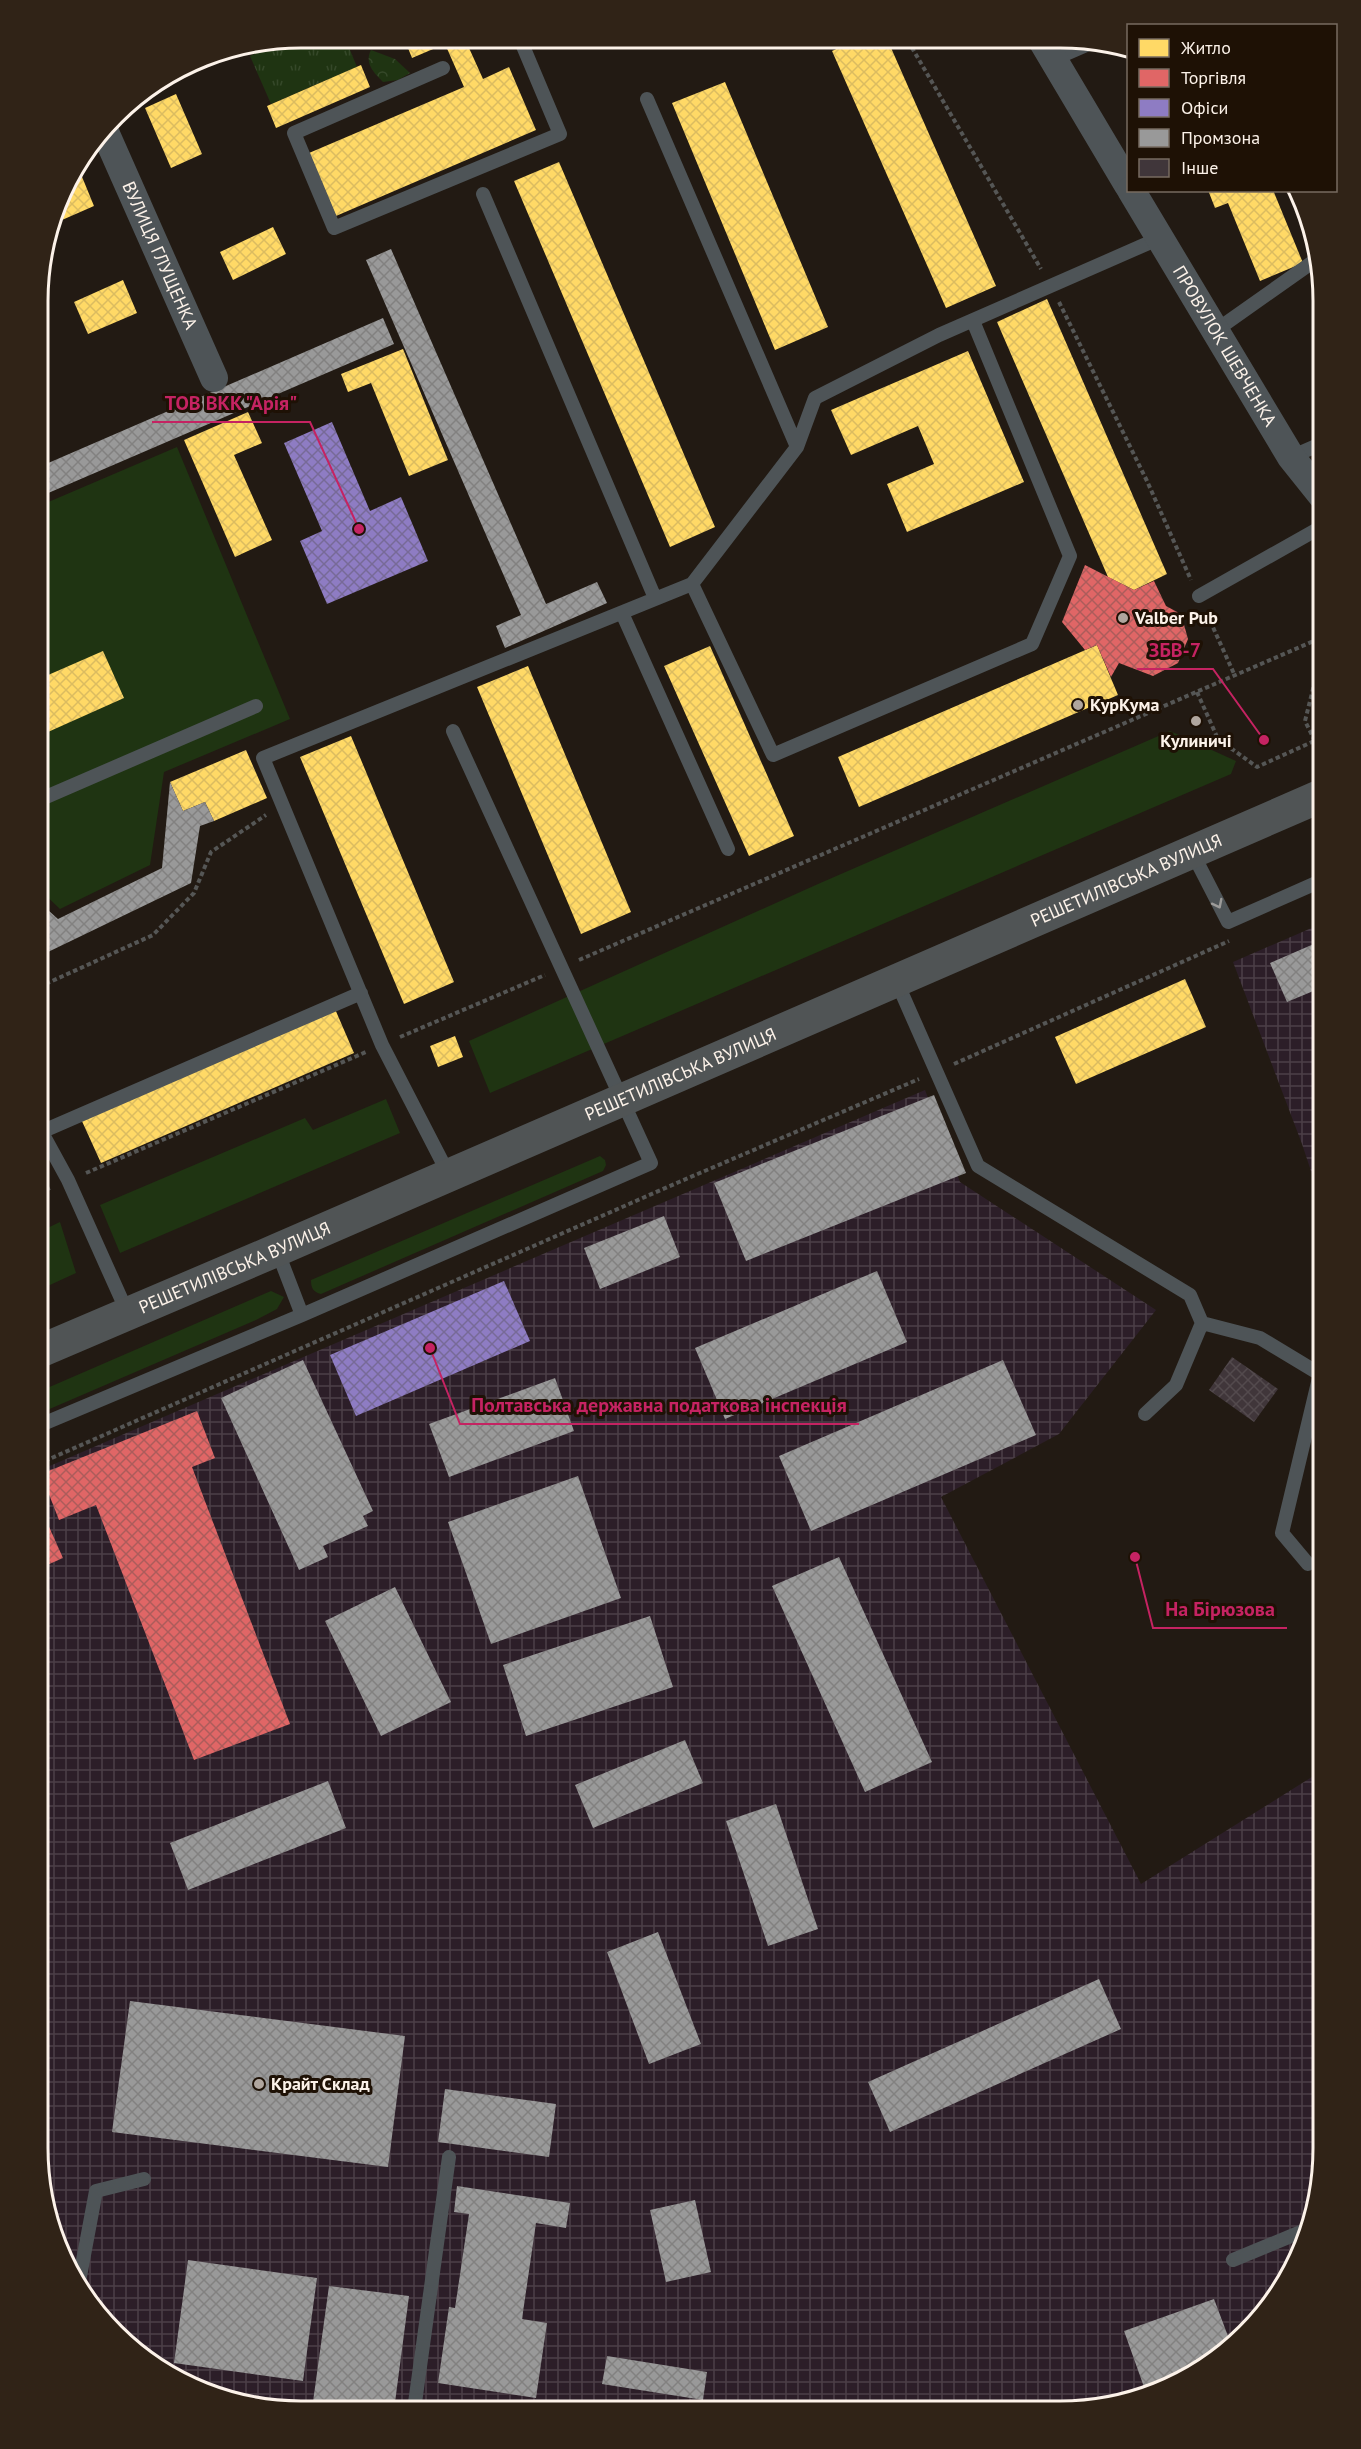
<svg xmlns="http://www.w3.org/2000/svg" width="1361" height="2449" font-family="'PT Sans',sans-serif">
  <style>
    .industrial { fill: url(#industrial-grid) }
    .grass { fill: #1f3412 }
    .forest { fill: url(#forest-crowns) }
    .park { fill: url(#park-tufts) }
    .homes { fill: url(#homes-cross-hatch) }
    .shops { fill: url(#shops-cross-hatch) }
    .offices { fill: url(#offices-cross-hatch) }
    .industry { fill: url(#industry-cross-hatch) }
    .building { fill: url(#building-cross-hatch) }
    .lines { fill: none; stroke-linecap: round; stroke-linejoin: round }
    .path { stroke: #555655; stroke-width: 4; stroke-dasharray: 4.5 3; stroke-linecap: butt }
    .service { stroke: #4e5457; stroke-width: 14 }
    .minor { stroke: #4e5457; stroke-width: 28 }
    .primary { stroke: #505455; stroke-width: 33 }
    .oneway { stroke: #9c9b99 }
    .poi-dot { fill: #b0a69e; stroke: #1e1105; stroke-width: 2 }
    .labels { text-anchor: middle; stroke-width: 6; stroke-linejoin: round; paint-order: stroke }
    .street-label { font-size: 18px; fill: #fcf2e9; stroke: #1e1105 }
    .poi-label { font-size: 18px; font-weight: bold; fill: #fcf2e9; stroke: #1e1105; text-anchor: start }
    .rim { fill: none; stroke: #fcf2e9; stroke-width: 3 }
    .leader { fill: none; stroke: #c52362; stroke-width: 2 }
    .callout-dot { fill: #c52362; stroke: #1e1105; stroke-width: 2 }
    .callout-label { font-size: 20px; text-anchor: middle; font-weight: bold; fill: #c52362; stroke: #1e1105; stroke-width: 6; stroke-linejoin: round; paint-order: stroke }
  </style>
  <defs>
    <pattern id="industrial-grid" width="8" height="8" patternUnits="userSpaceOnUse" patternTransform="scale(1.5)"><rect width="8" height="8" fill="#2c1e28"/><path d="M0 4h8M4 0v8" fill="none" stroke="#4c3f47"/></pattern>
    <pattern id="forest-crowns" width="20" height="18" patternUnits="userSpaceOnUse" patternTransform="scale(1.5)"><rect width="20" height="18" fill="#1f3412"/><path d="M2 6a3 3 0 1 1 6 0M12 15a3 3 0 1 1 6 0" fill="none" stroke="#354829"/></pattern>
    <pattern id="park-tufts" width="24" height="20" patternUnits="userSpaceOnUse" patternTransform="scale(1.5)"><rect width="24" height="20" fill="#1f3412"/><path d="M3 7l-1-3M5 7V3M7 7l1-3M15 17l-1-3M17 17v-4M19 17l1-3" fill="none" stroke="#354829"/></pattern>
    <pattern id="homes-cross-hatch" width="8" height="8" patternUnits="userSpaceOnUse" patternTransform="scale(1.5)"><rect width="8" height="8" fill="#ffd966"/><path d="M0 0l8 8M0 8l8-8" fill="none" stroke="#dbbc60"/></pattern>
    <pattern id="shops-cross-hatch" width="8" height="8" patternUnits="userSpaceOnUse" patternTransform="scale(1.5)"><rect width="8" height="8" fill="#e06666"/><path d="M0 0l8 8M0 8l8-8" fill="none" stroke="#ac5c5b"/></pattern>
    <pattern id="offices-cross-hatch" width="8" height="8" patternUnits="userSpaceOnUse" patternTransform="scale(1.5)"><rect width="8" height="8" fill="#8e7cc3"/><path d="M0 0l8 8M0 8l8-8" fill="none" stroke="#776a97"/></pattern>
    <pattern id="industry-cross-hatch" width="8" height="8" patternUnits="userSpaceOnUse" patternTransform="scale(1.5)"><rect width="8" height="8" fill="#999"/><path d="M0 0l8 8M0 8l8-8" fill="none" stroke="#828180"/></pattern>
    <pattern id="building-cross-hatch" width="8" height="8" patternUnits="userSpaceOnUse" patternTransform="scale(1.5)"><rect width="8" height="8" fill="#40363a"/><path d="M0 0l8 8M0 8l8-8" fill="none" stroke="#534a4d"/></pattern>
  </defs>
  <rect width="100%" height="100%" fill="#221a13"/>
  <!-- industrial -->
  <path class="industrial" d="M1323,923V1207L1302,1144L1233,962Z
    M925,1090L960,1182L1156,1310L1059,1434L941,1497L1141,1884L1323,1770V2166L1304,2249L1269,2309L1207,2367L1145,2397L1060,2411L266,2409L200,2391L128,2346L82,2295L52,2233L38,2148V1471Z"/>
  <!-- grass -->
  <path class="grass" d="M177,447L290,719L164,772L150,865L60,909L39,889V506Z
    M1170,731L1236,761L1231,774L490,1093L469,1041L818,884Z
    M386,1099L400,1133L120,1253L100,1205L305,1118L313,1130Z
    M600,1156L605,1160L606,1165L603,1171L321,1294C313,1292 311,1288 311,1280Z
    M60,1222L76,1273L39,1290V1232Z
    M271,1291L284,1297L277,1309L256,1320L38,1414V1392Z"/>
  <!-- forest -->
  <path class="forest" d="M371,50L395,59L410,73L398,80L383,82C374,73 364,63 371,50Z"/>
  <!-- park -->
  <path class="park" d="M301,38H345L357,67L271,104L250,56L283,41Z"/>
  <!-- homes -->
  <path class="homes" d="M404,38L465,39L483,79L509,67L536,130L336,216L309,153L464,87L445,44L412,58Z
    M854,41H888L996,286L946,308L832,51Z
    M361,65L370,87L276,128L267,106Z
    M725,82L828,327L775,350L672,103Z
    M176,94L202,154L171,168L145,108Z
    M559,162L715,527L670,547L514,181Z
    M78,167L94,206L62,220L57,209L65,184Z
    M1208,190H1273L1303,263L1260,281L1228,203L1215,208Z
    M273,227L286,254L233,280L220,252Z
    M123,280L137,313L88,334L74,302Z
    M1047,299L1167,574L1134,590L1108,577L997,322Z
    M403,349L448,460L409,476L371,383L348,392L341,374Z
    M968,351L1024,482L907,532L887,484L934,464L918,426L851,455L831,410Z
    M248,412L262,443L234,455L272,540L235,557L184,440Z
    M1097,645L1118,695L859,807L838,757Z
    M710,646L794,836L749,856L664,666Z
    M103,651L124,698L39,736V679Z
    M528,666L631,912L581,934L477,687Z
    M351,736L454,982L404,1004L300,757Z
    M246,750L267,798L214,821L205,802L183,811L170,782Z
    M1185,979L1206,1027L1076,1084L1055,1037Z
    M335,1009L354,1053L101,1163L81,1119Z
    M455,1036L463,1057L438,1067L430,1046Z"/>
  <!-- shops -->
  <path class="shops" d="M1085,565L1134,590L1154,581L1166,606L1181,614L1188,639L1178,663L1153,676L1119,663L1111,677L1097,645L1085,650L1062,622Z
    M197,1411L215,1458L192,1467L290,1724L194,1760L96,1505L59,1520L41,1474Z
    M38,1502L63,1558L38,1569Z"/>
  <!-- offices -->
  <path class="offices" d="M332,422L370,511L401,497L428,561L327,604L300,541L322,531L284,443Z
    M504,1281L530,1341L356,1416L330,1355Z"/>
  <!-- industry -->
  <path class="industry" d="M391,249L546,604L597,582L607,603L505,648L496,626L521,615L366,260Z
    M383,318L394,344L39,497V467Z
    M170,782L183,811L205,802L214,821L200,826L191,883L48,952L39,943V902L58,919L162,868Z
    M1323,940V987L1287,1002L1270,963Z
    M934,1095L966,1173L746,1261L714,1183Z
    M664,1216L680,1257L600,1289L584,1248Z
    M877,1271L907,1342L725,1419L695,1348Z
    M303,1360L373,1511L363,1516L368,1526L323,1546L328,1557L299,1570L221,1398Z
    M1003,1360L1036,1435L811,1531L779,1456Z
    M555,1378L574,1431L449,1477L429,1424Z
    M578,1476L621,1598L491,1644L448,1522Z
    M839,1557L932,1762L865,1792L772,1586Z
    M395,1587L451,1702L381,1736L325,1621Z
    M650,1616L673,1687L526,1736L503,1665Z
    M685,1740L703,1783L593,1828L575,1785Z
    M328,1781L346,1828L188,1890L170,1843Z
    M776,1804L818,1929L768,1946L726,1821Z
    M658,1932L701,2044L649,2064L607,1952Z
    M1099,1979L1121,2029L890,2132L868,2082Z
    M130,2001L405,2036L388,2167L112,2132Z
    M445,2089L556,2104L549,2157L438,2142Z
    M457,2186L570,2203L566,2228L536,2223L522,2319L547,2323L536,2398L438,2383L449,2307L455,2308L469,2214L454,2212Z
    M695,2200L711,2272L666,2282L650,2210Z
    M1304,2248V2249L1293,2267L1288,2254Z
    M188,2260L317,2278L303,2381L174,2363Z
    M329,2286L409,2296L394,2410L312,2409Z
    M1214,2299L1231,2344L1211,2363L1144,2387L1124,2331Z
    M607,2356L707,2372L703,2400L602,2384Z"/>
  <!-- building -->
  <path class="building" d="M1232,1357L1278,1389L1254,1422L1209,1390Z"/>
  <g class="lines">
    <!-- path -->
    <path class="path" d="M908,41L1041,269
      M1059,302L1147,481L1191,580
      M1207,614L1235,676
      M1197,692L1218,739L1257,767L1323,737
      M1315,741L1305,721L1323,649
      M579,960L1323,637
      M39,987L153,935L194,893L211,852L266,815
      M400,1037L545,975
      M954,1064L1229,941
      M86,1173L366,1052
      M39,1193L52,1187
      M38,1464L679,1182L919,1079"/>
    <!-- service -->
    <path class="service" d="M1054,59L1093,42
      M443,68L294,133L334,228L560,134L520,39
      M647,99L797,447
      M483,194L655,598
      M1215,331L1317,259
      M1291,457L1323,443
      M692,584L773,755L1032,644L1070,556L973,321
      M1199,596L1323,526
      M622,613L728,849
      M39,800L256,706
      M1192,852L1228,922L1323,880
      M896,980L978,1166L1190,1295L1202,1323L1176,1385L1145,1414
      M39,1127L68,1180L128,1314
      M41,1132L361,993
      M449,1175L382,1045L263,758L692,584L797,447L815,398L939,335L1160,238
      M277,1250L302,1315
      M1202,1323L1260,1338L1323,1376
      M38,1426L302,1315L651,1163L453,731
      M1308,1564L1282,1533L1320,1374
      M1233,2260L1308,2229
      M78,2287L96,2191L144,2179
      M414,2410L449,2157"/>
    <!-- minor -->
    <g class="minor">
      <path d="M1043,42L1128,185"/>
      <path id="s1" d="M105,132L214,378"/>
      <path id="s2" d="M1131,190L1291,457L1323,497"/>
    </g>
    <!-- primary -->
    <path class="primary" id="s3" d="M38,1352L277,1250L1323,795"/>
  </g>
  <!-- one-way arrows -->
  <defs><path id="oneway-chevron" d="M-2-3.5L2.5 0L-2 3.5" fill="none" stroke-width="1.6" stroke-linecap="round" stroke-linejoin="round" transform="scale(1.5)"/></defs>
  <use class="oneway" href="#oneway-chevron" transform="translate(1218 904) rotate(63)"/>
  <!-- markers -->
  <g class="poi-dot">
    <circle cx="1123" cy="618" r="6"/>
    <circle cx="1078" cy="705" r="6"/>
    <circle cx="1196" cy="721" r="6"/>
    <circle cx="259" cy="2084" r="6"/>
  </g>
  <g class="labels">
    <!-- street labels -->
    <g class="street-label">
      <text dy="6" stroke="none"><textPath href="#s1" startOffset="135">ВУЛИЦЯ ГЛУЩЕНКА</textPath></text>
      <text dy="6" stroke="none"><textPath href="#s2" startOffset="182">ПРОВУЛОК ШЕВЧЕНКА</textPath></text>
      <text dy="6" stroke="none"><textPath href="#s3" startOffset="1186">РЕШЕТИЛІВСЬКА ВУЛИЦЯ</textPath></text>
      <text dy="6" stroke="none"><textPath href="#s3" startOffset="700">РЕШЕТИЛІВСЬКА ВУЛИЦЯ</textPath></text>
      <text dy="6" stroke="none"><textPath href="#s3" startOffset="214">РЕШЕТИЛІВСЬКА ВУЛИЦЯ</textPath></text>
    </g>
    <!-- poi labels -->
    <g class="poi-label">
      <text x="1135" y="624">Valber Pub</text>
      <text x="1090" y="711">КурКума</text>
      <text x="1196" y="747" text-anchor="middle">Кулиничі</text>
      <text x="271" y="2090">Крайт Склад</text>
    </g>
  </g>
  <!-- crop -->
  <path d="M0 0H1361V2449H0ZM301 48H1060A253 253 0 0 1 1313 301V2148A253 253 0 0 1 1060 2401H301A253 253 0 0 1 48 2148V301A253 253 0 0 1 301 48Z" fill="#302317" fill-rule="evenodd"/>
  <path class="rim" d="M301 48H1060A253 253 0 0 1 1313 301V2148A253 253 0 0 1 1060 2401H301A253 253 0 0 1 48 2148V301A253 253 0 0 1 301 48Z"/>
  <!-- callouts -->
  <path class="leader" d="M359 529L310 422H152M1264 740L1213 669H1137M430 1348L460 1424H859M1135 1557L1153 1628H1287"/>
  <g class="callout-dot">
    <circle cx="359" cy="529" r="6"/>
    <circle cx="1264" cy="740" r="6"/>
    <circle cx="430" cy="1348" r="6"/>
    <circle cx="1135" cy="1557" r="6"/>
  </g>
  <g class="callout-label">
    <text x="231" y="410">ТОВ ВКК "Арія"</text>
    <text x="1175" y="657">ЗБВ-7</text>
    <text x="659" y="1412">Полтавська державна податкова інспекція</text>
    <text x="1220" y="1616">На Бірюзова</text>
  </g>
  <!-- legend -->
  <rect x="1127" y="24" width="210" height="168" fill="#1e1105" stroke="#776b60" stroke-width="1.5"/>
  <rect x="1139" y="39" width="30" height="18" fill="#ffd966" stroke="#776b60" stroke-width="1.5"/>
  <text x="1181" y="54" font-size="18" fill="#fcf2e9">Житло</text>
  <rect x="1139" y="69" width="30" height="18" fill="#e06666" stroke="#776b60" stroke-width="1.5"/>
  <text x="1181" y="84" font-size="18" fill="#fcf2e9">Торгівля</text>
  <rect x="1139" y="99" width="30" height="18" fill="#8e7cc3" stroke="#776b60" stroke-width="1.5"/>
  <text x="1181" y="114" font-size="18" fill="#fcf2e9">Офіси</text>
  <rect x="1139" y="129" width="30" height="18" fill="#999999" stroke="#776b60" stroke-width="1.5"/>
  <text x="1181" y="144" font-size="18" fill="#fcf2e9">Промзона</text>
  <rect x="1139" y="159" width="30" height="18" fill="#40363a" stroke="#776b60" stroke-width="1.5"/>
  <text x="1181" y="174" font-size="18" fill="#fcf2e9">Інше</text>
</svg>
